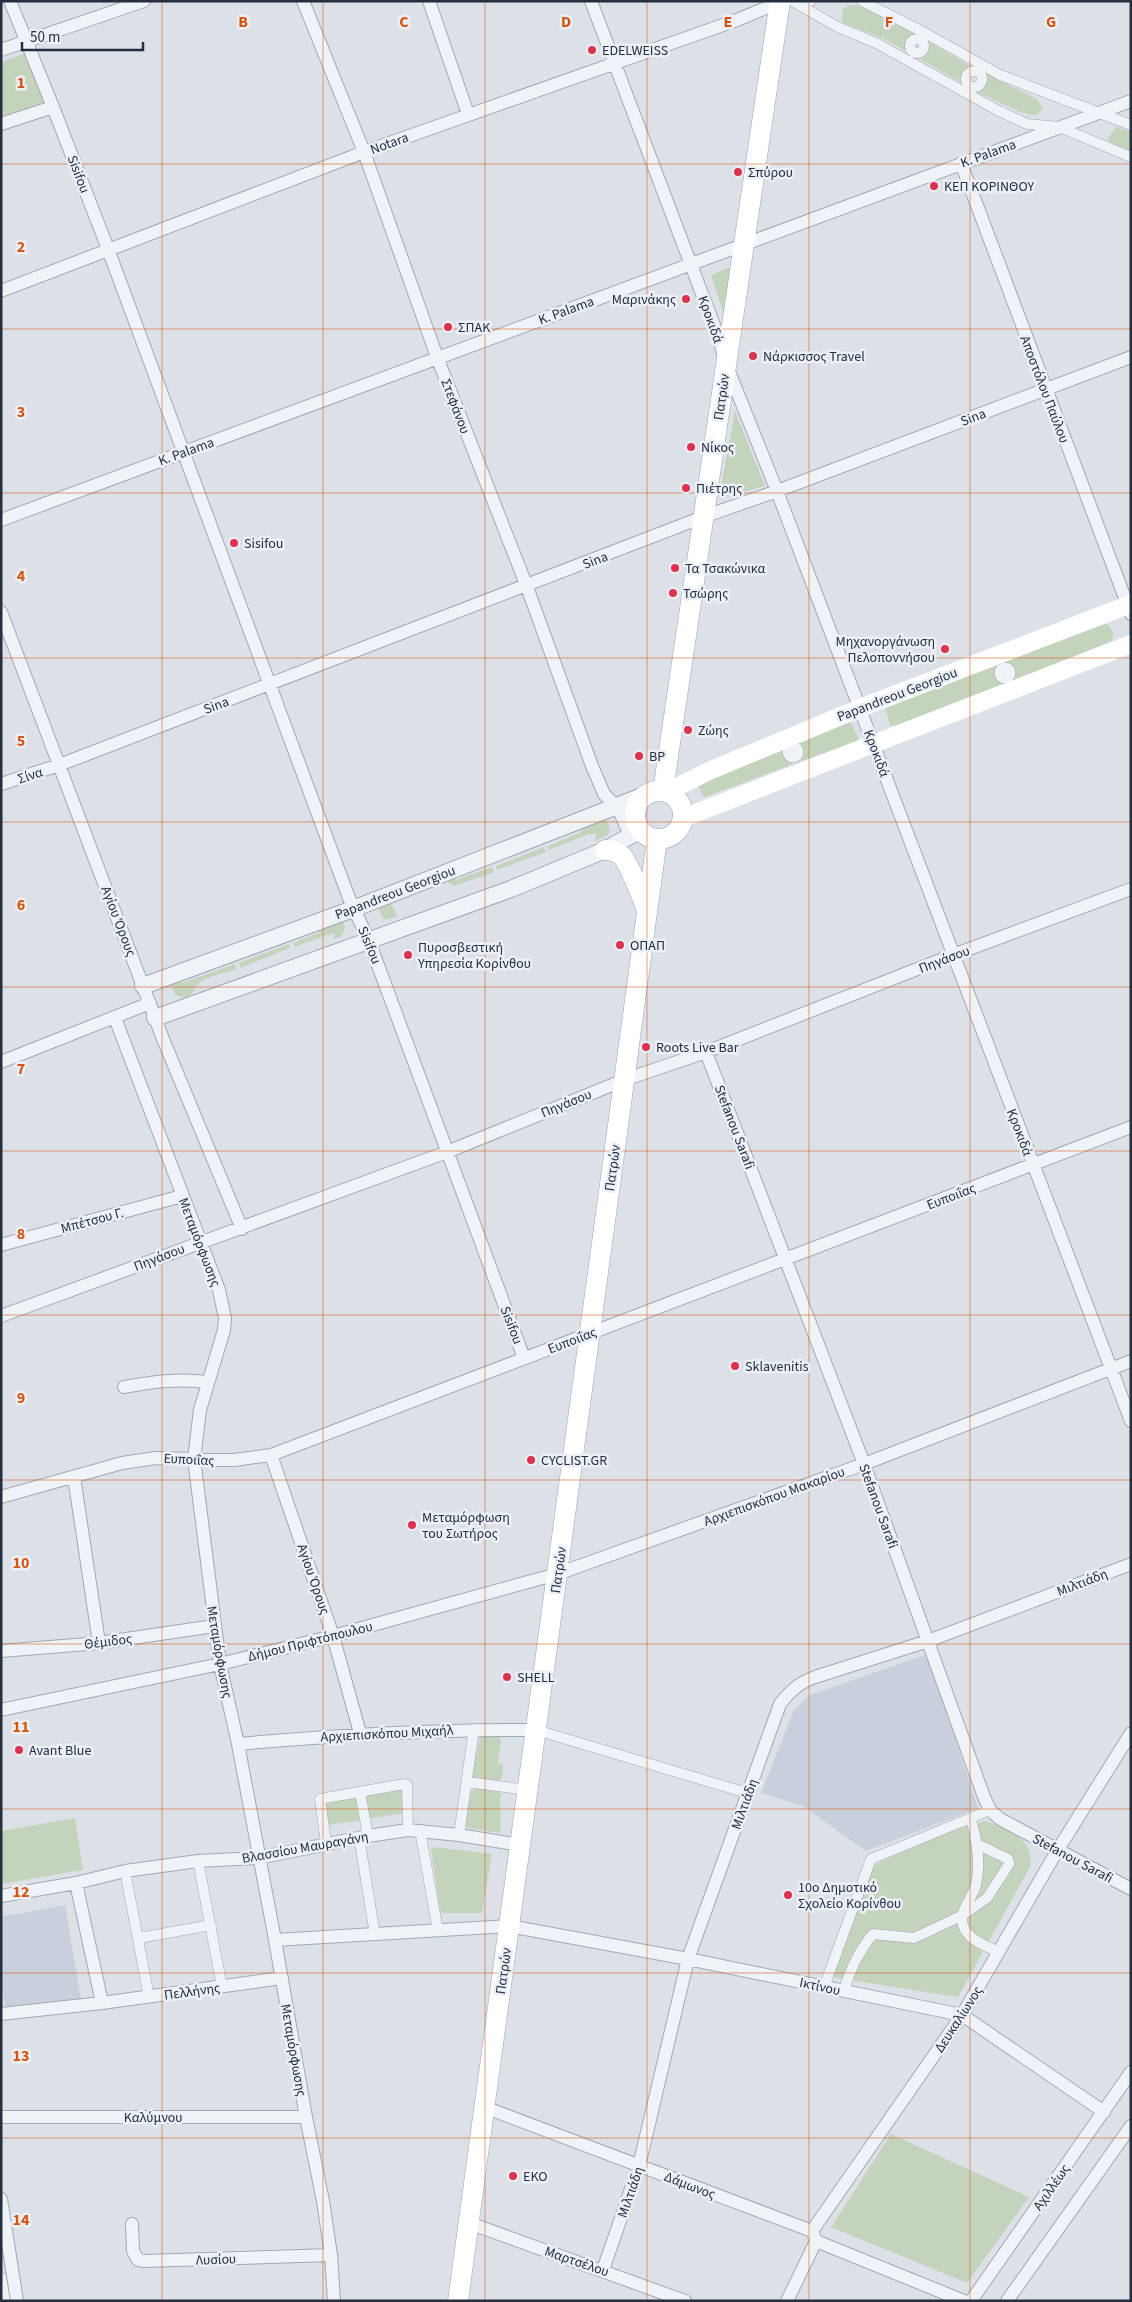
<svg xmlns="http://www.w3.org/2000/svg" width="1132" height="2302" font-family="'Source Sans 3',sans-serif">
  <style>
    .built { fill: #cad0db }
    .green { fill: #c3d3bc }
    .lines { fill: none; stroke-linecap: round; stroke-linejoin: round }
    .pedestrian-casing { stroke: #a1a8b2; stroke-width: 11 }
    .minor-casing { stroke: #a1a8b2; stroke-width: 14 }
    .tertiary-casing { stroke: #a1a8b2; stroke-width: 18 }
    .primary-casing { stroke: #9aa6b5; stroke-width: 21 }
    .pedestrian { stroke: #eff2f6; stroke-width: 10 }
    .minor { stroke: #eff2f6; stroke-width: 12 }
    .tertiary { stroke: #eff2f6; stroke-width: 16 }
    .secondary { stroke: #fff; stroke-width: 18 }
    .primary { stroke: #fff; stroke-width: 20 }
    .grid { fill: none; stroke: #d45511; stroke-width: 1; stroke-opacity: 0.55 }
    .poi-dot { fill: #dd324e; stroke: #ecf0f6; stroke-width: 2 }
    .labels { text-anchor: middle; stroke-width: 5; stroke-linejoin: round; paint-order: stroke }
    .poi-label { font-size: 14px; fill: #242f40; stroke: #ecf0f6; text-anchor: start }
    .street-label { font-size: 14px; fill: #242f40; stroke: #ecf0f6 }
    .grid-label { font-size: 16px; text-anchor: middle; font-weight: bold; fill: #d45511; stroke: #ecf0f6; stroke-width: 5; stroke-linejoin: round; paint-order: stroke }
  </style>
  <rect width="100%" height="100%" fill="#dce1e8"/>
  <!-- built -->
  <path class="built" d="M928,1654L978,1808L866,1851L803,1806L761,1793L794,1710L810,1695Z
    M65,1905L81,1999L6,2009L1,1986V1917Z"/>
  <!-- green -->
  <path class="green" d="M849,5C871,5 895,23 914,34L907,40L906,51L882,38L844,23L842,20V10Z
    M927,41L974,68L963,75L962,80L966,85L918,58L927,52Z
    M30,52L45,97L42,106L1,117V62Z
    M983,72L1037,99L1043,108L1039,113L1033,115L1020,112L972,90L980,87L984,83Z
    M1116,127L1131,132V152L1110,143L1108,138Z
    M733,266L727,324L711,275Z
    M735,411L765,486L719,498Z
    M1105,624L1108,625L1113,633L1112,641L1013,681L1016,675L1015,670L1004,660Z
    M997,664C994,672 995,679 1003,684L894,726L890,725L885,707Z
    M849,722L852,724L858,738L857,741L802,761V750L795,742Z
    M784,745V756L793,764L705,797L702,794L697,783Z
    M606,819L610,829L608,835L595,841L596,834H589L549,850L548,846L581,832L586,823Z
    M544,847L546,852L497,870L496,866Z
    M492,867L494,872L454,886L444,878L456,874V880Z
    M390,900L397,917L384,920L378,908Z
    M342,919L345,927L341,937L332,939L335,934L333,933L294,947L293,943L318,933L324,923Z
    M289,944L290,948L240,968L239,963Z
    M235,964L236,969C225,973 209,976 199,983C191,989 195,1002 175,995L171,983L183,976L180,981L182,983Z
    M490,1735L498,1737L501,1741L498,1763L503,1764L502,1778L496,1783L475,1781L472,1777L479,1740L482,1736Z
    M477,1788L501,1792C499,1806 502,1819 500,1833L468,1828L465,1823L471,1792Z
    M401,1789L404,1794L403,1813L372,1818L369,1817L365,1795Z
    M356,1797L362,1820L329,1825L324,1804L328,1800Z
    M75,1818L83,1870L1,1884V1831Z
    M986,1821C1007,1829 1036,1840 1030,1867L958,1997L831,1977L871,1869L880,1862L951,1831Z
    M433,1847L492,1854L482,1913H443L440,1910L431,1849Z
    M891,2134L1029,2197L967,2283L831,2227Z"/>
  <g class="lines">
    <defs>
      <path id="pedestrian" d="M792,1L838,27L878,44L997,110L1027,124L1059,127L1131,157
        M810,1H811
        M862,1L925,33L1000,75L1131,125
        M910 46a7 7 0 1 1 14 0a7 7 0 1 1-14 0Z
        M966 79a8 8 0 1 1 16 0a8 8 0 1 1-16 0Z
        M999.5 673a5.5 5.5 0 1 1 11 0a5.5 5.5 0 1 1-11 0Z
        M787.5 752a5.5 5.5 0 1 1 11 0a5.5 5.5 0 1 1-11 0Z
        M536,1730L747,1793
        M467,1782L528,1790
        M360,1792L368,1836
        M971,1819C977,1841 981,1863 976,1885C973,1895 966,1903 963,1913C957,1936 983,1945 999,1952
        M420,1830L438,1931
        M459,1835L474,1729
        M359,1837L375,1935
        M326,1843L320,1799L404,1784L407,1785L408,1830
        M198,1861L222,1987
        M125,1871L149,1997
        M139,1938L211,1925
        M824,1987L871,1859L990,1810
        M844,1991C850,1969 858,1952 873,1934L914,1938L963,1915L987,1898L1009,1864L1008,1859L977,1844
        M1,2277L5,2301"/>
      <path id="minor" d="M10,1L53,107L108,249L349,898L369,941L524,1358
        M303,1L364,152L437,357L527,587L592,766L604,794L616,806
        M429,1L468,114
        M591,1L718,336L726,364L777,491L1131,1421
        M1,50L144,1
        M1,124L53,107
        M961,163L1131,614
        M1,291L364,152L737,20L780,2
        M1,520L1131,101
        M1,612L163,1039L242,1229
        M1,784L59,765L703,517L777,491L1131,357
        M115,1018L219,1290L225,1318L224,1330L200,1410L194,1459L220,1664L238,1744L275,1940L306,2117L323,2201L331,2255L334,2301
        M706,1052L864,1464L984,1797L990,1810L1000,1819L1131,1889
        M1,1062L150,1003
        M1,1245L182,1196
        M1,1316L447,1152L624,1080L706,1052L953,955L1131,889
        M124,1387C152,1382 178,1378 207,1382
        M271,1455L333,1636L360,1733
        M74,1477L99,1643
        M1,1497L122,1463L156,1458L234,1460L271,1455L1131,1127
        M1,1651L99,1643L214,1626
        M1,1710L220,1664L333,1636L557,1574L864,1464L1131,1361
        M238,1744C337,1735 436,1729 536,1730
        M76,1883L102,2003
        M1,1896L76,1883L125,1871L198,1861L258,1858L368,1836L408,1830L459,1835L520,1845
        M275,1940L509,1926L688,1959L962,2015L1104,2112
        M1,2014L102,2003L282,1978
        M484,2107L812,2231
        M1,2117H306
        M1,2199L17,2301
        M469,2223L685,2301
        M132,2224L133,2251L138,2260L144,2261L331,2255
        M816,2241L964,2301
        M603,2270L639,2166L688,1959L780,1704C790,1691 799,1683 815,1677L928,1641L1131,1564
        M787,2301L816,2241L812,2231L962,2015L1057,1851L1131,1733
        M971,2301L1131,2072
        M1007,2301L1131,2126"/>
      <path id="tertiary" d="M616,806L622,812L632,835
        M143,986L353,909L645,795
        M155,1018L511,889L605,850L641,830"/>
      <path id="primary" d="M663,791L780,1
        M635 815a24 24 0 1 1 48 0a24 24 0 1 1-48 0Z
        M605,850C612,850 618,852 623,857C629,865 645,903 647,912
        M458,2301L657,839"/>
    </defs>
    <!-- pedestrian casing -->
    <use href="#pedestrian" class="pedestrian-casing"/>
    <!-- minor casing -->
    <use href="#minor" class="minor-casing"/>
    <!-- tertiary casing -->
    <use href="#tertiary" class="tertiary-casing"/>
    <!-- primary casing -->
    <use href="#primary" class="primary-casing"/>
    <!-- pedestrian -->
    <use href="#pedestrian" class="pedestrian"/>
    <!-- minor -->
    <use href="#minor" class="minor"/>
    <!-- tertiary -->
    <use href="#tertiary" class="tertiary"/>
    <!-- secondary -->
    <path class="secondary" d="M668,793L679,786L709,771L860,708L1131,604
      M681,822L688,816L1131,644"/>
    <!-- primary -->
    <use href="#primary" class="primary"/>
  </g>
  <!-- grid -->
  <path class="grid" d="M162,1V2301M323,1V2301M485,1V2301M647,1V2301M809,1V2301M970,1V2301M1,164H1131M1,329H1131M1,493H1131M1,658H1131M1,822H1131M1,987H1131M1,1151H1131M1,1315H1131M1,1480H1131M1,1644H1131M1,1809H1131M1,1973H1131M1,2138H1131"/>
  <!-- markers -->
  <g class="poi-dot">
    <circle cx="592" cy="50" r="5"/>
    <circle cx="738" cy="172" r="5"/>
    <circle cx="934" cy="186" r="5"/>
    <circle cx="686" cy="299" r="5"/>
    <circle cx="448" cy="327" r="5"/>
    <circle cx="753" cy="356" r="5"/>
    <circle cx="691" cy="447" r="5"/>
    <circle cx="686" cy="488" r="5"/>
    <circle cx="234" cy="543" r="5"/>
    <circle cx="675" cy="568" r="5"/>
    <circle cx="673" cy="593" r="5"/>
    <circle cx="945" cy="649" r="5"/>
    <circle cx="688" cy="730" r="5"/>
    <circle cx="639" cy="756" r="5"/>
    <circle cx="620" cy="945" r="5"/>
    <circle cx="408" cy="955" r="5"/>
    <circle cx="646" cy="1047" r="5"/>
    <circle cx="735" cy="1366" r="5"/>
    <circle cx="531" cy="1460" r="5"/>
    <circle cx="412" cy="1525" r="5"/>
    <circle cx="507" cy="1677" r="5"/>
    <circle cx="19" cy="1750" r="5"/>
    <circle cx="788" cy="1895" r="5"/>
    <circle cx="513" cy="2176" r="5"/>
  </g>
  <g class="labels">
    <!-- poi labels -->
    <g class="poi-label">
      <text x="602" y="55">EDELWEISS</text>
      <text x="748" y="177">Σπύρου</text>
      <text x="944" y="191">ΚΕΠ ΚΟΡΙΝΘΟΥ</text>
      <text x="676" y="304" text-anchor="end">Μαρινάκης</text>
      <text x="458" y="332">ΣΠΑΚ</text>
      <text x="763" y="361">Νάρκισσος Travel</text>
      <text x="701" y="452">Νίκος</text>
      <text x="696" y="493">Πιέτρης</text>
      <text x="244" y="548">Sisifou</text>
      <text x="685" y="573">Τα Τσακώνικα</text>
      <text x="683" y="598">Τσώρης</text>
      <text x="935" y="646" text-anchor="end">Μηχανοργάνωση<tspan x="935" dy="16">Πελοποννήσου</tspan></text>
      <text x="698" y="735">Ζώης</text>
      <text x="649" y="761">BP</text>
      <text x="630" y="950">ΟΠΑΠ</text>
      <text x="418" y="952">Πυροσβεστική<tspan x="418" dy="16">Υπηρεσία Κορίνθου</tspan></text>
      <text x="656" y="1052">Roots Live Bar</text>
      <text x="745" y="1371">Sklavenitis</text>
      <text x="541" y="1465">CYCLIST.GR</text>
      <text x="422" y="1522">Μεταμόρφωση<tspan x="422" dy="16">του Σωτήρος</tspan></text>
      <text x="517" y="1682">SHELL</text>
      <text x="29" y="1755">Avant Blue</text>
      <text x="798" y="1892">10ο Δημοτικό<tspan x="798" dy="16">Σχολείο Κορίνθου</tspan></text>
      <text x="523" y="2181">EKO</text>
    </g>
    <!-- street labels -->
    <g class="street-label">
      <text transform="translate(389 143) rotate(-20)" y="5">Notara</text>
      <text transform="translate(988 153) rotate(-20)" y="5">K. Palama</text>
      <text transform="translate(79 174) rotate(69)" y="5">Sisifou</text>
      <text transform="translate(566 310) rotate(-20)" y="5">K. Palama</text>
      <text transform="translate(711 319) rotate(70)" y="5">Κροκιδά</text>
      <text transform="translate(1045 389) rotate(69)" y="5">Αποστόλου Παύλου</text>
      <text transform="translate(721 397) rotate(-82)" y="5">Πατρών</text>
      <text transform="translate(456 406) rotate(69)" y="5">Στεφάνου</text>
      <text transform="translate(973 417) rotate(-21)" y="5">Sina</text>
      <text transform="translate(186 451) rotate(-20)" y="5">K. Palama</text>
      <text transform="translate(595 560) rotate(-21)" y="5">Sina</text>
      <text transform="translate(897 694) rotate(-21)" y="5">Papandreou Georgiou</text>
      <text transform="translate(216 705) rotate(-21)" y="5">Sina</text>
      <text transform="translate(877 753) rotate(69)" y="5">Κροκιδά</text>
      <text transform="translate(30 775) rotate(-19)" y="5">Σίνα</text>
      <text transform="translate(395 892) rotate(-21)" y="5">Papandreou Georgiou</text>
      <text transform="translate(119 921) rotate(69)" y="5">Αγίου Όρους</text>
      <text transform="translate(370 945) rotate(67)" y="5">Sisifou</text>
      <text transform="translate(944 959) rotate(-21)" y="5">Πηγάσου</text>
      <text transform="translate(566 1103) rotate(-22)" y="5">Πηγάσου</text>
      <text transform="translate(735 1127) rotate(69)" y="5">Stefanou Sarafi</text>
      <text transform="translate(1020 1132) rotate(69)" y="5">Κροκιδά</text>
      <text transform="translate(612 1168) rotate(-82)" y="5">Πατρών</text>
      <text transform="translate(951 1196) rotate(-21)" y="5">Ευποιΐας</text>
      <text transform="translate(92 1220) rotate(-15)" y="5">Μπέτσου Γ.</text>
      <text transform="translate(200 1242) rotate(69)" y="5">Μεταμόρφωσης</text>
      <text transform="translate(159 1257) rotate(-21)" y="5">Πηγάσου</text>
      <text transform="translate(512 1325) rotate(69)" y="5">Sisifou</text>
      <text transform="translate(572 1340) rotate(-21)" y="5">Ευποιΐας</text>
      <text transform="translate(189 1459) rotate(3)" y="5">Ευποιΐας</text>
      <text transform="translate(774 1496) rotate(-20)" y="5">Αρχιεπισκόπου Μακαρίου</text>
      <text transform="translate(879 1506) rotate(70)" y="5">Stefanou Sarafi</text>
      <text transform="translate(558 1570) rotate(-82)" y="5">Πατρών</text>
      <text transform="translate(314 1579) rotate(71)" y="5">Αγίου Όρους</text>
      <text transform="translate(1082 1582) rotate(-21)" y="5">Μιλτιάδη</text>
      <text transform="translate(108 1641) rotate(-7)" y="5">Θέμιδος</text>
      <text transform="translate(310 1641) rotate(-14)" y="5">Δήμου Πριφτόπουλου</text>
      <text transform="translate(220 1652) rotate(80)" y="5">Μεταμόρφωσης</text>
      <text transform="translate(387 1733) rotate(-3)" y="5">Αρχιεπισκόπου Μιχαήλ</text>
      <text transform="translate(744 1804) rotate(-70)" y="5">Μιλτιάδη</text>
      <text transform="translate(305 1847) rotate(-10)" y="5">Βλασσίου Μαυραγάνη</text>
      <text transform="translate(1073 1858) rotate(28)" y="5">Stefanou Sarafi</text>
      <text transform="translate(503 1971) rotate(-82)" y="5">Πατρών</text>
      <text transform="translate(820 1986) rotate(12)" y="5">Ικτίνου</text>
      <text transform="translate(192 1991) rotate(-8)" y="5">Πελλήνης</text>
      <text transform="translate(958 2019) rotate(-57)" y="5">Δευκαλίωνος</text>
      <text transform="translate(294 2050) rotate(80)" y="5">Μεταμόρφωσης</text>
      <text x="153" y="2122">Καλύμνου</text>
      <text transform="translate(690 2185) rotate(21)" y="5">Δάμωνος</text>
      <text transform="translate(1051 2187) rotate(-55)" y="5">Αχιλλέως</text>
      <text transform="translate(630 2192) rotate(-71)" y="5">Μιλτιάδη</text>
      <text transform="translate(216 2259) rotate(-2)" y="5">Λυσίου</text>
      <text transform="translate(577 2261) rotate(19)" y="5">Μαρτσέλου</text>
    </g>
  </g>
  <g class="grid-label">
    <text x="243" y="27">B</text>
    <text x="404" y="27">C</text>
    <text x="566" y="27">D</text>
    <text x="728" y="27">E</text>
    <text x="889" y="27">F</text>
    <text x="1051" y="27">G</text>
    <text x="21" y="88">1</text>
    <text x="21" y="252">2</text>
    <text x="21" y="417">3</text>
    <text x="21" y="581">4</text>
    <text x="21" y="746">5</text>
    <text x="21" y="910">6</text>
    <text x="21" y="1074">7</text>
    <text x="21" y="1239">8</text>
    <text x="21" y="1403">9</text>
    <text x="21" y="1568">10</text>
    <text x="21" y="1732">11</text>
    <text x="21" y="1897">12</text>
    <text x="21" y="2061">13</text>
    <text x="21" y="2225">14</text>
  </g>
  <!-- border -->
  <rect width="1132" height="2302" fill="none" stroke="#242f40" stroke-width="5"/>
  <!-- scale -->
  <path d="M22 42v8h121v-8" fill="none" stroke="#242f40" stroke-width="2.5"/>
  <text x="30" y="42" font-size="15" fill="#242f40" stroke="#ecf0f6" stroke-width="4" paint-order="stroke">50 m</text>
</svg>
